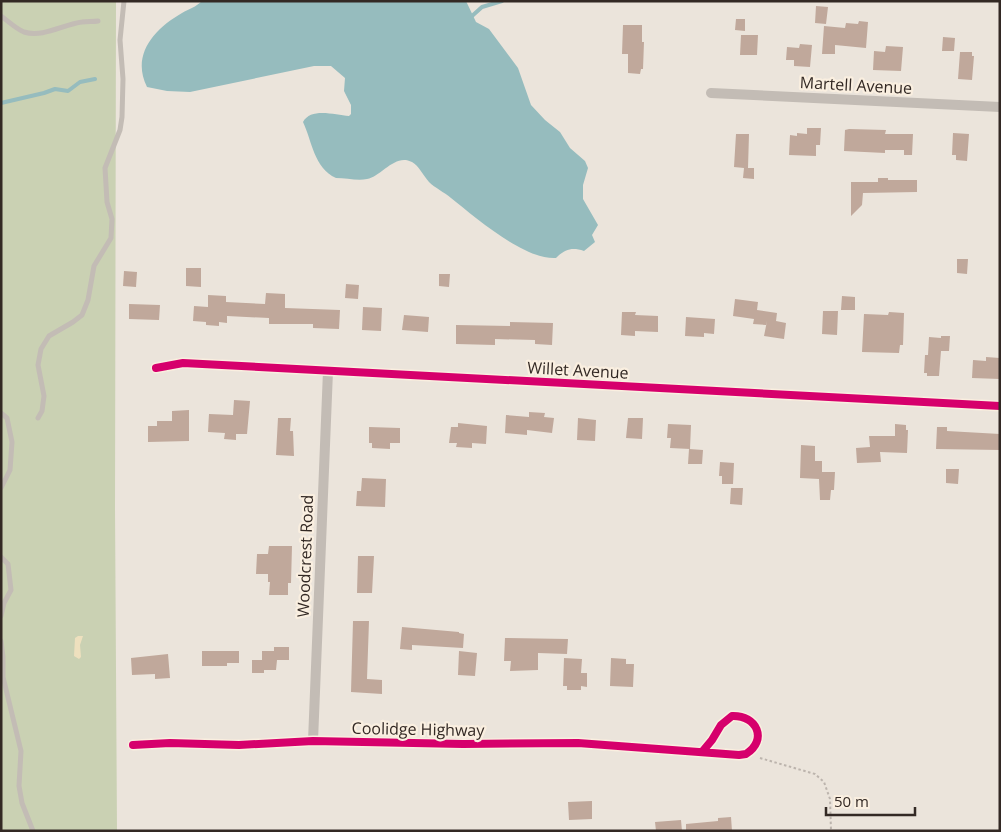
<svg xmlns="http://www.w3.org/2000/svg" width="1001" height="832" font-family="'Open Sans',sans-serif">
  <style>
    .green { fill: #cad1b3 }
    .sand { fill: #eee0be }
    .water { fill: #96bcbe }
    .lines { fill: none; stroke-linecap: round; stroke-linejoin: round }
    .stream { stroke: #96bcbe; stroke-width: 4 }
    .building { fill: #c0a89b }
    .path { stroke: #bcb4ad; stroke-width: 2; stroke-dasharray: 2.5 2.5; stroke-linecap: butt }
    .service { stroke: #c3bcb5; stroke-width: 5 }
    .minor { stroke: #c3bcb5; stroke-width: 10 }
    .cycleway-casing { stroke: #faefe0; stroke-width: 11 }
    .cycleway { stroke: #d6006c; stroke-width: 8 }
    .labels { text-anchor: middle; stroke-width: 4.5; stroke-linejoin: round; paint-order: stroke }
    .street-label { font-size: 16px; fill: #332924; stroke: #faefe0 }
  </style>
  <rect width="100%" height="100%" fill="#ebe4db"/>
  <!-- green -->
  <path class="green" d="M1,1H116L115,508L117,831H1Z"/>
  <!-- sand -->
  <path class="sand" d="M78,636H83L80,645L81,657L79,659L74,656L75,638Z"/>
  <!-- water -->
  <path class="water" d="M202,1H466L476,22L489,29L518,68L531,105L545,120L560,132L570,148L585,161L588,168L583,185V199L598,225L592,235L595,242L584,251C572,247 565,249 556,258C524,260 475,217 451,198C444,192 435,188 429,182C423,175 419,166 412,162C395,153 382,176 367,179C358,181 346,178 336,178C314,168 312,141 303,122C311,107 335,115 349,116L351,114V105L344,91L345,78L331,66H314L190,92L167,91L147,87C131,55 154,29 182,13C189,9 196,7 202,1Z"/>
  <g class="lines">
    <!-- stream -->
    <path class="stream" d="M472,16L482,7L502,1
      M1,103L44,93L55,89L68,91L80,82L95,79"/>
  </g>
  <!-- building -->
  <path class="building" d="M816,6L828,7L826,24L815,23Z
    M736,19H745V31L735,30Z
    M859,21L868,22L866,48L835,45V54H822L824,26L845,28L846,23L858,24Z
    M623,25H642V42H644L643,69H641L640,74L628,73V54H622Z
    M741,35H758L757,55H740Z
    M943,37L955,38L954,51H942Z
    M800,44L812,45L810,67L794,66V60H786L787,47L799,48Z
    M886,46L903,47L901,71L873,70L874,51L885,52Z
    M960,52H972V56H974L972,80L958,79Z
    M807,128H821L820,145H816V156L789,155L790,135L797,136V133L807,134Z
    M849,129L886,130L885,134H913L912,155H904V150H885V153L844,151L845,130Z
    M953,133L969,134L967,161L956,160V155H952Z
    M736,134H749L748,168H754V179L743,178L744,168L734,167Z
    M878,178H888V180H917V192L863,193L862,205L851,216V182H878Z
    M957,259H968L967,274L957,273Z
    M186,268H201V287L186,286Z
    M124,271L137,272L136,287L123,286Z
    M439,274H450L449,287L439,286Z
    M346,284L359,285L358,299L345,298Z
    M266,293L285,294V308L340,310L339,329L313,328V324H269V318L227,316V323L219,322V326L206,325V322L193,321L194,306L208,307V295L226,296V302L265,304Z
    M842,296L855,297V310H841Z
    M735,299L758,302L757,310L777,313L776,321L786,323L784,339L764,336L767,321L766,325L753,324L754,319L733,316Z
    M129,304L160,305L159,320L129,319Z
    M363,307L382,308L381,331L362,330Z
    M823,311H838L837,335L822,334Z
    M622,312H636L635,315L658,316V332L635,331V336L621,335Z
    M889,312L904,313L903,345H900L899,353L862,352L864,314L888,315Z
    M404,315L429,317L428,332L402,330Z
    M686,317L715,319L714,334L704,333V337L685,336Z
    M510,322L553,323L552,345L535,344V340L495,339V345L456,344V325L510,326Z
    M941,336H950L949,351H941L939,376H927V373H924L925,355H928L929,337L941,338Z
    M986,357L1000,358V379L972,378L973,360L986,361Z
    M234,400L250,401L247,434H236V440L224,439L225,433L208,432L209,414L233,415Z
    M189,410V441L148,442V426H157V421H172V411Z
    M529,412L545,413L544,417L554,418L552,433L527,430V435L505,433L506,415L529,417Z
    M278,418H291L290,431H293L294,456L276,455Z
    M578,418L596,420L595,441L577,440Z
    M628,418H643L642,439L626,438Z
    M458,423L487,426L486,444L472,443V448L456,447L457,443H449L451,427H458Z
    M668,424L691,425L690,449L670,448L671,438H667Z
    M895,424L906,425V430H908L907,453L880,452L881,462L857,463L856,448L870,447L869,436H895Z
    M369,427L400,428V443H390V449L372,448V443H369Z
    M937,427H947V431L1000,434V450L936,449Z
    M801,445L815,446V461H822V472H835L834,490H831L830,500H820L819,479L800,478Z
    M689,449L703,450L702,464H688Z
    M720,462L734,463L733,484H722V476H719Z
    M946,469H959L958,484L946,483Z
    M362,478L386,479L385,507L356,506L357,491H361Z
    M731,488H743L742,505L730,504Z
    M269,546H292L291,583H288V595H269L270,582H268V574H256L257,554H268Z
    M358,556H374L372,593H357Z
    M353,621H369L367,679L382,680V694L351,692Z
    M402,627L459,632V633L464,634L463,648L412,645V650L400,649Z
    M505,638L568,639L567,654L538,653V670L510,671L511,661H504Z
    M274,647H289V660H277L276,670H264V673H252V660H262V651H274Z
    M202,651H239V663H227V666H202Z
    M459,651L477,653L475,676L458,675Z
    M168,654L170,678L155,679V674L132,675L131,658Z
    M564,658L582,659L581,673H587V687L581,686V690H567V686H563Z
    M611,658L626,659V664H634L633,687L610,686Z
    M592,801V819L569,820L568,802Z
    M731,817L732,831H686V824L718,821V818Z
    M681,820L682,831H656L655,822Z"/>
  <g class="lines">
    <!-- path -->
    <path class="path" d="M760,758L815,774L824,782L830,799L831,831"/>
    <!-- service -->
    <path class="service" d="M1,16C8,21 16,29 24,32C43,38 64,24 82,22C87,21 93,22 98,21
      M1,413L7,418L12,442L10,470L1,488
      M38,418L42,411L44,396L38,365L41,349L49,336L73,322L82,315L88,300L94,266L111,238L112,219L107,202L105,168L120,130L122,117L123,79L120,40L124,1
      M1,557L8,564L11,590L4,603L1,616
      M1,641L3,657V677L21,751L19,786L22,803L33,831"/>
    <!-- minor -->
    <path class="minor" d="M711,93L1000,107
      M156,368L183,363L1000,406
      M313,741L328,371
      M133,745L170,743L239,745L313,741L463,744L578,743L739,755L746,754C768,740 757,715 732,716L721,725L712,740L702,752"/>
    <defs>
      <path id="cycleway" d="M156,368L183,363L1000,406
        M133,745L170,743L239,745L313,741L463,744L578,743L739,755L746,754C768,740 757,715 732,716L721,725L712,740L702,752"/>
    </defs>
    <!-- cycleway casing -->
    <use href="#cycleway" class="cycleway-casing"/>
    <!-- cycleway -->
    <use href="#cycleway" class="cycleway"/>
  </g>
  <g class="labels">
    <!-- street labels -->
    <g class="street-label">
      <text transform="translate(856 85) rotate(3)" y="6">Martell Avenue</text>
      <text transform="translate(578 370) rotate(3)" y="6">Willet Avenue</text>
      <text transform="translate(305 556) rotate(-88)" y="6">Woodcrest Road</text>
      <text transform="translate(418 729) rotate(1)" y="6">Coolidge Highway</text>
    </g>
  </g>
  <!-- border -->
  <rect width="1001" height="832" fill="none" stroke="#332924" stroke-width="5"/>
  <!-- scale -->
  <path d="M826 807v8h89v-8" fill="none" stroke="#332924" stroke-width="2.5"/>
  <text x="834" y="807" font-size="15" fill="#332924" stroke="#faefe0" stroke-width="4" paint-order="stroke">50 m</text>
</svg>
